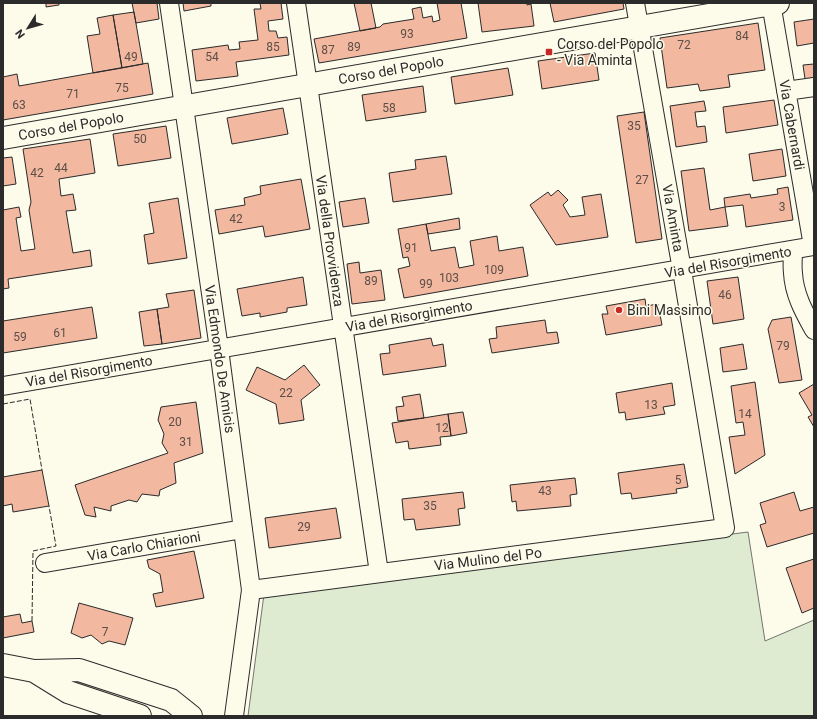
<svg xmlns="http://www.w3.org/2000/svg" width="817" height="719" font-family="Roboto,sans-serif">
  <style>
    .green { fill: #deebd1; stroke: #74746e }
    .building { fill: #f2b8a0; stroke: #2b2b2b }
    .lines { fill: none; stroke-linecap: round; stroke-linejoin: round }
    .minor-casing { stroke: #2b2b2b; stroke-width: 20 }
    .tertiary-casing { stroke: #2b2b2b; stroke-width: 24 }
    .minor { stroke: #fdfbea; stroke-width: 18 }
    .tertiary { stroke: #fdfbea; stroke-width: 22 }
    .fence { stroke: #2b2b2b; stroke-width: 1; stroke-dasharray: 5 2; stroke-linecap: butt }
    .poi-dot { fill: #c62828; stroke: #fdfbea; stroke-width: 1.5 }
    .labels { text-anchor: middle; stroke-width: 3; stroke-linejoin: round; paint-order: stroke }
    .number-label { font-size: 12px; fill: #5d4e48 }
    .poi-label { font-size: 14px; fill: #2b2b2b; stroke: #fdfbea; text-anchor: start }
    .street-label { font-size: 14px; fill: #2b2b2b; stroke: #fdfbea }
  </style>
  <rect width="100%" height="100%" fill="#fdfbea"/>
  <!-- green -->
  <path class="green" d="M748,532L765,641L814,620V716H248L264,594Z"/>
  <!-- building -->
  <path class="building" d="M46,3H59V5L46,7Z
    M132,3H157L159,19L136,23Z
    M183,3H211V6L184,11Z
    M260,3H281L283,19L268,21L269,31H276L278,38L287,37L289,55L236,62L238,76L196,81L192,50L228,45L229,50L240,49L239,42L258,40L254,9H261Z
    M354,3H371L376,28L360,31Z
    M437,3H461L467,38L319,63L314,39L380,27L383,24L414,19L412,9L421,7L423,18L432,16L433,22L440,20Z
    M478,3H527V5L531,4L534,26L482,32Z
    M550,3H623L624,9L554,22Z
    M134,12L143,64L122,68L113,15Z
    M113,15L122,68L93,73L87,36L100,34L97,18Z
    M814,19V43L797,46L794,22Z
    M758,23L765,70L728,75L730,87L700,91L698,84L667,88L660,38Z
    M595,53L599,80L542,89L538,61Z
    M148,63L153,94L3,120V77L17,74L19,86Z
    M814,64V78L805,79L803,65Z
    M508,68L513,95L455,104L451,77Z
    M423,86L426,112L366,121L362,95Z
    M774,100L778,125L726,133L723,107Z
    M704,101L706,111L695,112L697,127L705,126L707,142L676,147L670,106Z
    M283,108L288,134L232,144L227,118Z
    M644,112L662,239L636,243L617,116Z
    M166,126L171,158L118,166L113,134Z
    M90,139L95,173L59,179L61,196L73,194L76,210L66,211L73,253L90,250L92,266L8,279L9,288L3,289V210L19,207L21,217L16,218L21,251L35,249L29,210L31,202L23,149Z
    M782,149L786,176L753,181L749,154Z
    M446,156L452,194L393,202L389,173L416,169L415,160Z
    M12,157L16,184L3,186V158Z
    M704,168L710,210L725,207L728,226L689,231L681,171Z
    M301,179L310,229L265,237L263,226L219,234L215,210L245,205L244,198L261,194L260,186Z
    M788,187L793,220L746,227L743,205L725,207L724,198L750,194L751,198L778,194L777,189Z
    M558,190L568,200L563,205L570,217L585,215L582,197L601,194L608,237L556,245L530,205L548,192L551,196Z
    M178,198L187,258L148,264L144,235L154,233L149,203Z
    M365,198L369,223L343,227L339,202Z
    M459,218L460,229L428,234L426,224Z
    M426,224L431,251L455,247L459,268L474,265L470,241L497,236L499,251L523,247L528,276L404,298L398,269L410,266L408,257L403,258L398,229Z
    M359,262L360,273L381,270L385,300L352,304L347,264Z
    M303,277L307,305L287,308V312L260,317V313L242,316L237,289Z
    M738,277L744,319L713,324L707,281Z
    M194,290L201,338L162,344L157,309L169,307L166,294Z
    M645,299L646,306L658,304L662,325L606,335L602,314H608L606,306Z
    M92,307L97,338L3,353V321Z
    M157,309L162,344L144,346L139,312Z
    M791,317L802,380L779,383L768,329L772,320Z
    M545,320L547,333L557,332L559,343L492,353L489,339L497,338L496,327Z
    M431,338L433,346L443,344L446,366L383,375L380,354L390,353L389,345Z
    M743,344L747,369L723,372L720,348Z
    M304,365L320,385L301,400L304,420L279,424L276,404L246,390L257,367L285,380Z
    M755,382L765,455L735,474L729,437L745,435L743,422L736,423L731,386Z
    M672,383L675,405L663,407L665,414L626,420L625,412L619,413L616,393Z
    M814,384V427L808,417L812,415L799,393Z
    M420,394L424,418L398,421L396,407L404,406L402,397Z
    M196,402L203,453L174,463L176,483L160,490L159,496L142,494L137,502L129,500L111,506V511L94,507L96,517L85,515L75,485L168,453L162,443L164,434L158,420L161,407Z
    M463,412L467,433L451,436L448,414Z
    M448,414L451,436L440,437L441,445L409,449L408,441L396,443L392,423Z
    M684,464L688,487L676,489L677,493L632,499L631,493L621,494L618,473Z
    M42,470L49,506L13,512L12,504L3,506V477Z
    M575,478L577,494L570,495L571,506L517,511L516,501L512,502L510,485Z
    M463,492L465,508L458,509L460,525L416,530L414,519L404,520L402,499Z
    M794,492L800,511L814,507V533L767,547L760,525L766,523L760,503Z
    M336,508L341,538L269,548L265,518Z
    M194,551L204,598L156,607L153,594L163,592L160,574L149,568L147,560Z
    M814,559V608L802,613L786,568Z
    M79,603L133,618L125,645L109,641L102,644L91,635L82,638L71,633Z
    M20,614L22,623L32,621L34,632L3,638V617Z"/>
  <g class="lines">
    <defs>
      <path id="minor" d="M169,3L219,349L251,590L234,716
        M296,3L379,573
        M771,3L813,246
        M786,91L814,87
        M793,250C793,258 792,266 793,273C794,294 804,312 814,330
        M3,386L814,246
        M45,563L243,529
        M251,590L725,528L682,270L635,3"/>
      <path id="tertiary" d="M3,138L778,3
        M3,665L34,671L79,670L171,700L191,716
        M34,671L68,692L140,716"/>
    </defs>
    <!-- minor casing -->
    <use href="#minor" class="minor-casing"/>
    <!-- tertiary casing -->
    <use href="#tertiary" class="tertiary-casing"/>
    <!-- minor -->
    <use href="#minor" class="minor"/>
    <!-- tertiary -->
    <use href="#tertiary" class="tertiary"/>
    <!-- fence -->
    <path class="fence" d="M3,404L30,399L42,470
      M32,621L33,551L56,546L49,506"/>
  </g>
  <!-- markers -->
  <g class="poi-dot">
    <rect x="545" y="48" width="8" height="8" rx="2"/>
    <circle cx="619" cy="310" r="4"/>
  </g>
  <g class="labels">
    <!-- number labels -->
    <g class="number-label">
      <text x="407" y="38">93</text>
      <text x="742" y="40">84</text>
      <text x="684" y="49">72</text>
      <text x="273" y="51">85</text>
      <text x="354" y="51">89</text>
      <text x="328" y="54">87</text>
      <text x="131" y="61">49</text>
      <text x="212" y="61">54</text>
      <text x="122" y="92">75</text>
      <text x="73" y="98">71</text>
      <text x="19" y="109">63</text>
      <text x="389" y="112">58</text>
      <text x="634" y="130">35</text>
      <text x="140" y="143">50</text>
      <text x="61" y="172">44</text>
      <text x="37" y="177">42</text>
      <text x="642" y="184">27</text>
      <text x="782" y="211">3</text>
      <text x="236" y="223">42</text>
      <text x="411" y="252">91</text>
      <text x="494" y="274">109</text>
      <text x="449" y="282">103</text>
      <text x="371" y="285">89</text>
      <text x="426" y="288">99</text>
      <text x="725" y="299">46</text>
      <text x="60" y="337">61</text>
      <text x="20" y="341">59</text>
      <text x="783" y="350">79</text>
      <text x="286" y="397">22</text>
      <text x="651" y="409">13</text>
      <text x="745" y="418">14</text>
      <text x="175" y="426">20</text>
      <text x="442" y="432">12</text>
      <text x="186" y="446">31</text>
      <text x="678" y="484">5</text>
      <text x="545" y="495">43</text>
      <text x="430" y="510">35</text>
      <text x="304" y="531">29</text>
      <text x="105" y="636">7</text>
    </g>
    <!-- poi labels -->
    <g class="poi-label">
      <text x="557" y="49">Corso del Popolo<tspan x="557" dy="16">- Via Aminta</tspan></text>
      <text x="627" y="315">Bini Massimo</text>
    </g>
    <!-- street labels -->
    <g class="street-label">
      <text transform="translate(391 70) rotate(-10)" y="5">Corso del Popolo</text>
      <text transform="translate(792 125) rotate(80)" y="5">Via Cabernardi</text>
      <text transform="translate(71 126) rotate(-10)" y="5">Corso del Popolo</text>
      <text transform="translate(673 218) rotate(80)" y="5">Via Aminta</text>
      <text transform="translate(330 241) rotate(82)" y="5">Via della Provvidenza</text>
      <text transform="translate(728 262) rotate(-10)" y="5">Via del Risorgimento</text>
      <text transform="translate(409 316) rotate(-10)" y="5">Via del Risorgimento</text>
      <text transform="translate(220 359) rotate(82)" y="5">Via Edmondo De Amicis</text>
      <text transform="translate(89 371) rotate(-10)" y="5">Via del Risorgimento</text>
      <text transform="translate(144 546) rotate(-10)" y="5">Via Carlo Chiarioni</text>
      <text transform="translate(488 559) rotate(-7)" y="5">Via Mulino del Po</text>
    </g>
  </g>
  <!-- border -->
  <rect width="817" height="719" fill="none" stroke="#2b2b2b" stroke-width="8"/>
  <!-- north arrow -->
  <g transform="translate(28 28) rotate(233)" stroke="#fdfbea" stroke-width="3" paint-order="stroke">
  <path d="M0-3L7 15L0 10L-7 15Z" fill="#2b2b2b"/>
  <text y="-6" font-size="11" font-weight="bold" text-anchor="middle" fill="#2b2b2b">N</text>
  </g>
</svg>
